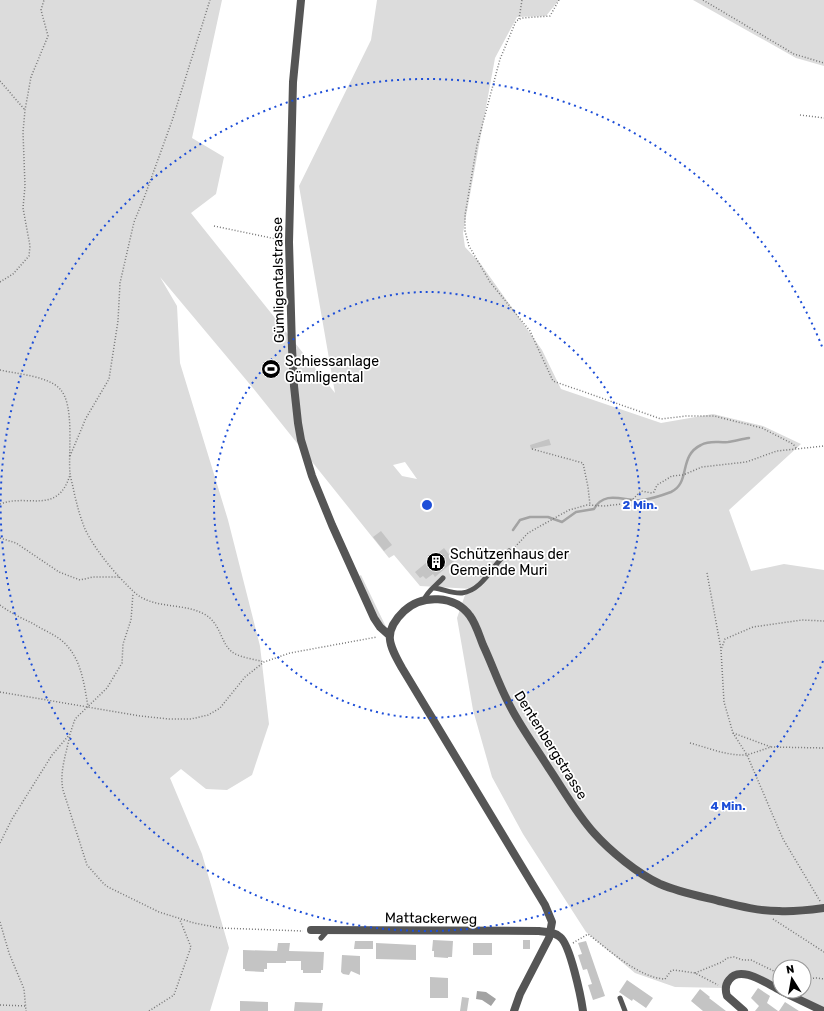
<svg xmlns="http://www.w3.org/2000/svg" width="824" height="1011" font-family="Rubik,sans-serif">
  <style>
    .green { fill: #dcdcdc; fill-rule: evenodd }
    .water { fill: #a3a3a3 }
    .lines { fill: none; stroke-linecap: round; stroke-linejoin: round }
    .stream { stroke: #a3a3a3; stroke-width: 2.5 }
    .building { fill: #c4c4c4 }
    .path { stroke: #777; stroke-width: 1.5; stroke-dasharray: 1 2; stroke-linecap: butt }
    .service { stroke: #555; stroke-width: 5 }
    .minor { stroke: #555; stroke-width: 8 }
    .ring { fill: none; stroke: #1d4ed8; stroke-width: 2; stroke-dasharray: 2 4 }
    .labels { text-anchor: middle; stroke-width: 3.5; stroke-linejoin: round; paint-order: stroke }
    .street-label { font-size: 14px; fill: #000; stroke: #fff }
    .poi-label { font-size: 14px; fill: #000; stroke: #fff; text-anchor: start }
    .centre { fill: #1d4ed8; stroke: #fff; stroke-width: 2 }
    .ring-label { font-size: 12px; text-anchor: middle; font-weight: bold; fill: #1d4ed8; stroke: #fff; stroke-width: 3.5; stroke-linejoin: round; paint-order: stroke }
  </style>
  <rect width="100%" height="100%" fill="#fff"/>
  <!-- green -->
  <path class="green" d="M0,0H222L192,138L224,157L216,194L191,213L335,393L299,186L371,40L377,0H559L546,16L517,17L495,58L463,233L465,247L480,263L542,350L561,389L661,423L713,414L763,426L801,444L729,510L751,571L784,564L824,570V1011L781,991H804V967H780V990L740,974L726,988L675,987L635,973L586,932L523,834L492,777L473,710L457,618L465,595L474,589L420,586L394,555L389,558L253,388L160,277L177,306L180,363L228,520L260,646L269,724L252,775L227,790L206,789L181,769L170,778L202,854L229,948L210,1011H0ZM405,462L417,479L402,476L393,465Z
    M693,0H824V66L796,58Z
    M361,575L386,627L378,620L358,577Z"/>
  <!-- water -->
  <path class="water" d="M477,991L486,992L496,999L491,1006L482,1000L476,999Z"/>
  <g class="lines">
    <!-- stream -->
    <path class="stream" d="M513,530L520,520L530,517H548L562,522L576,512L594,509C605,489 625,502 642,500C651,499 663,495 671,492C691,483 678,456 701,445C710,440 718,443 728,442C735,441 742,439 749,438"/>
  </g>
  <!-- building -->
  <path class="building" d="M549,439L551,445L531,449L530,445Z
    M381,531L392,545L384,551L373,537Z
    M444,548L454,561L435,577L433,574L426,579L423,576L420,578L415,572Z
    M482,565H491L481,577L466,576V568L482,569Z
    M433,940L453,941L452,957H448V958L434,957V951H432Z
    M523,940H530V949H523Z
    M355,941H373V949H354Z
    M586,941L605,996L593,1000L588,985L592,984L587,969L583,970L578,955L582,954L578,943Z
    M278,943H290L289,951L324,952L323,970H321V973H303V970H301V961H286V963H267V969H264V972L245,971V969H243V950L277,951Z
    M376,943L416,945V960L376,959Z
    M473,943H492V955H473Z
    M342,955L360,956V975L351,971L349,975L343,974L341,972Z
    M430,977L448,978V998H430Z
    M627,980L653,998L646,1008L633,999L632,1001L619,992Z
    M758,988L770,996L767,1003L778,1011H755L759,1006L751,998Z
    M700,989L710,997L709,998L726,1011H703L691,1001Z
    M462,997L469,998L467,1011H460Z
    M240,1001L268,1002V1011H240Z
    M295,1002L323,1003L322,1011H294Z
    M785,1002L799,1011H779Z"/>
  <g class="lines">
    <!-- path -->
    <path class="path" d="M559,0L550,16L522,18L516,21L500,59L477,145L465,215V231L469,246L490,282L530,331L553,381L661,419L686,416H714L762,428L793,444L797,449
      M703,0L794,54L824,63
      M519,19L522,0
      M0,81L25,110
      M800,115L824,118
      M214,226L281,240
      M0,282L13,274L29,256L30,246L23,208L25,186L23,132L25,110L31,77L48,36L41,10L44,0
      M0,370C17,374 48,376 60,389C75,405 68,452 70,474C71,480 73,486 74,492C77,505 80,517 85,529C95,550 116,575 133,591C152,610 182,602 204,614C221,623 220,642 232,652C241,658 254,659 264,662
      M532,449L583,463L588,487L590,505
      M70,456L86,418L109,379L118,321L120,283L134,222L144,198L172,121L210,0
      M0,504C28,493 57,516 70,475
      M0,538L16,543L59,572L80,580L93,577H119
      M515,547L528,533L569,510L587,505L604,506L622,504L633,499L641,491L652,493L654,492L657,485L672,476L683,475L702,467L746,462L777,451L824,446
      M707,573L721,649
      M0,605C9,612 21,618 32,623C41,629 52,633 61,640C81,656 84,683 88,707
      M0,692L140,716L169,719H191L208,715L220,708L245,677L264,662L290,653L377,637
      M733,733L771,747
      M70,734C67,752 59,771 63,790L87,865L104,884L108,887L159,912L194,923L220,928L303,931
      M690,743C709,748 727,756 747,755L733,733L724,702L721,650L725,639L753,627L802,620L824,621
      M0,843L12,819L52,755L70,734L75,719L107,688L122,663L123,644L131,620L133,593
      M820,901L783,839L747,755L771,747L824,748
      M773,919L824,952
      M0,922L9,953L24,989L26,1011
      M573,943L588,934C609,950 639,978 665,979L671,971L674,970L695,973L718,985
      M695,973L722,962L727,958L734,957L743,960H751L780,974
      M804,979L816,978L824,979
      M0,1005L26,1006
      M149,1011L174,995L191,947L180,920"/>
    <!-- service -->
    <path class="service" d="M434,588C443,589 453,594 462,593C484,590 493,563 509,551
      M424,600C427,591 437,585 443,578
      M321,938L328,930
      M620,998L625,1011"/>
    <!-- minor -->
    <path class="minor" d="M301,0L293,82L289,242L292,348L294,386L298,423L301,440L312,476L332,525L374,618L380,627L389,635
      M311,930L539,931C546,932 555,932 560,937C570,944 581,997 583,1011
      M781,991L823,1011
      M514,1011L520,994L549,938L552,922L545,905L402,668C389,645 382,632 404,611C422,594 455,595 470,616C476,624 479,635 483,645C492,664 499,685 509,704C520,726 535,746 548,767C563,789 576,813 594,833C610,851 638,874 660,884C679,892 699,896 719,901C739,906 758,911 779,911C794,912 809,910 824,908
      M744,1011L727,996C725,990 725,985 729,980C740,964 767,984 780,990"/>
  </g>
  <!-- distance rings -->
  <g class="ring">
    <circle cx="427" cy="505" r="213"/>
    <path d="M823 661A426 426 0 1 1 823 349"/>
  </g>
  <!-- icons -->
  <defs>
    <symbol id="stadium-disc" viewBox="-11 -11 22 22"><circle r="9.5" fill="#000" stroke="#fff"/><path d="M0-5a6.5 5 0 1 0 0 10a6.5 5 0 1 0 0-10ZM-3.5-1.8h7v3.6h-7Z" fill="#fff"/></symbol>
    <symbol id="building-disc" viewBox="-11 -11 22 22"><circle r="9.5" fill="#000" stroke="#fff"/><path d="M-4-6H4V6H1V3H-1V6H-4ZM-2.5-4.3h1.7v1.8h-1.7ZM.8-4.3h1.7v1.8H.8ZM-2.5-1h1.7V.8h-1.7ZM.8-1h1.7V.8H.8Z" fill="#fff"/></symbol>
  </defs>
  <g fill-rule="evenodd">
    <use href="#stadium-disc" x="260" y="358" width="22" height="22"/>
    <use href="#building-disc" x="425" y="551" width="22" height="22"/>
  </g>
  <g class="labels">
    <!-- street labels -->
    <g class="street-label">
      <text transform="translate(278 280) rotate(-91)" y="5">Gümligentalstrasse</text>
      <text transform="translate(551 745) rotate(58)" y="5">Dentenbergstrasse</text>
      <text transform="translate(431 918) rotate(1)" y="5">Mattackerweg</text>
    </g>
    <!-- poi labels -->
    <g class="poi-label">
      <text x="285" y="366">Schiessanlage<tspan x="285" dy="16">Gümligental</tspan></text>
      <text x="450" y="559">Schützenhaus der<tspan x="450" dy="16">Gemeinde Muri</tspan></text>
    </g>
  </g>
  <circle cx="427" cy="505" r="6" class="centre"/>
  <g class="ring-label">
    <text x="640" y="509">2 Min.</text>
    <text x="728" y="810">4 Min.</text>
  </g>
  <!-- north arrow -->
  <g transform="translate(792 979) rotate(349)"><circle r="19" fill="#ffffff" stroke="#999999"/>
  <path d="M0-3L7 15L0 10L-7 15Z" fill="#000000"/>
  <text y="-6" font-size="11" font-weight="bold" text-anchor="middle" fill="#000000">N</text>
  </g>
</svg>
